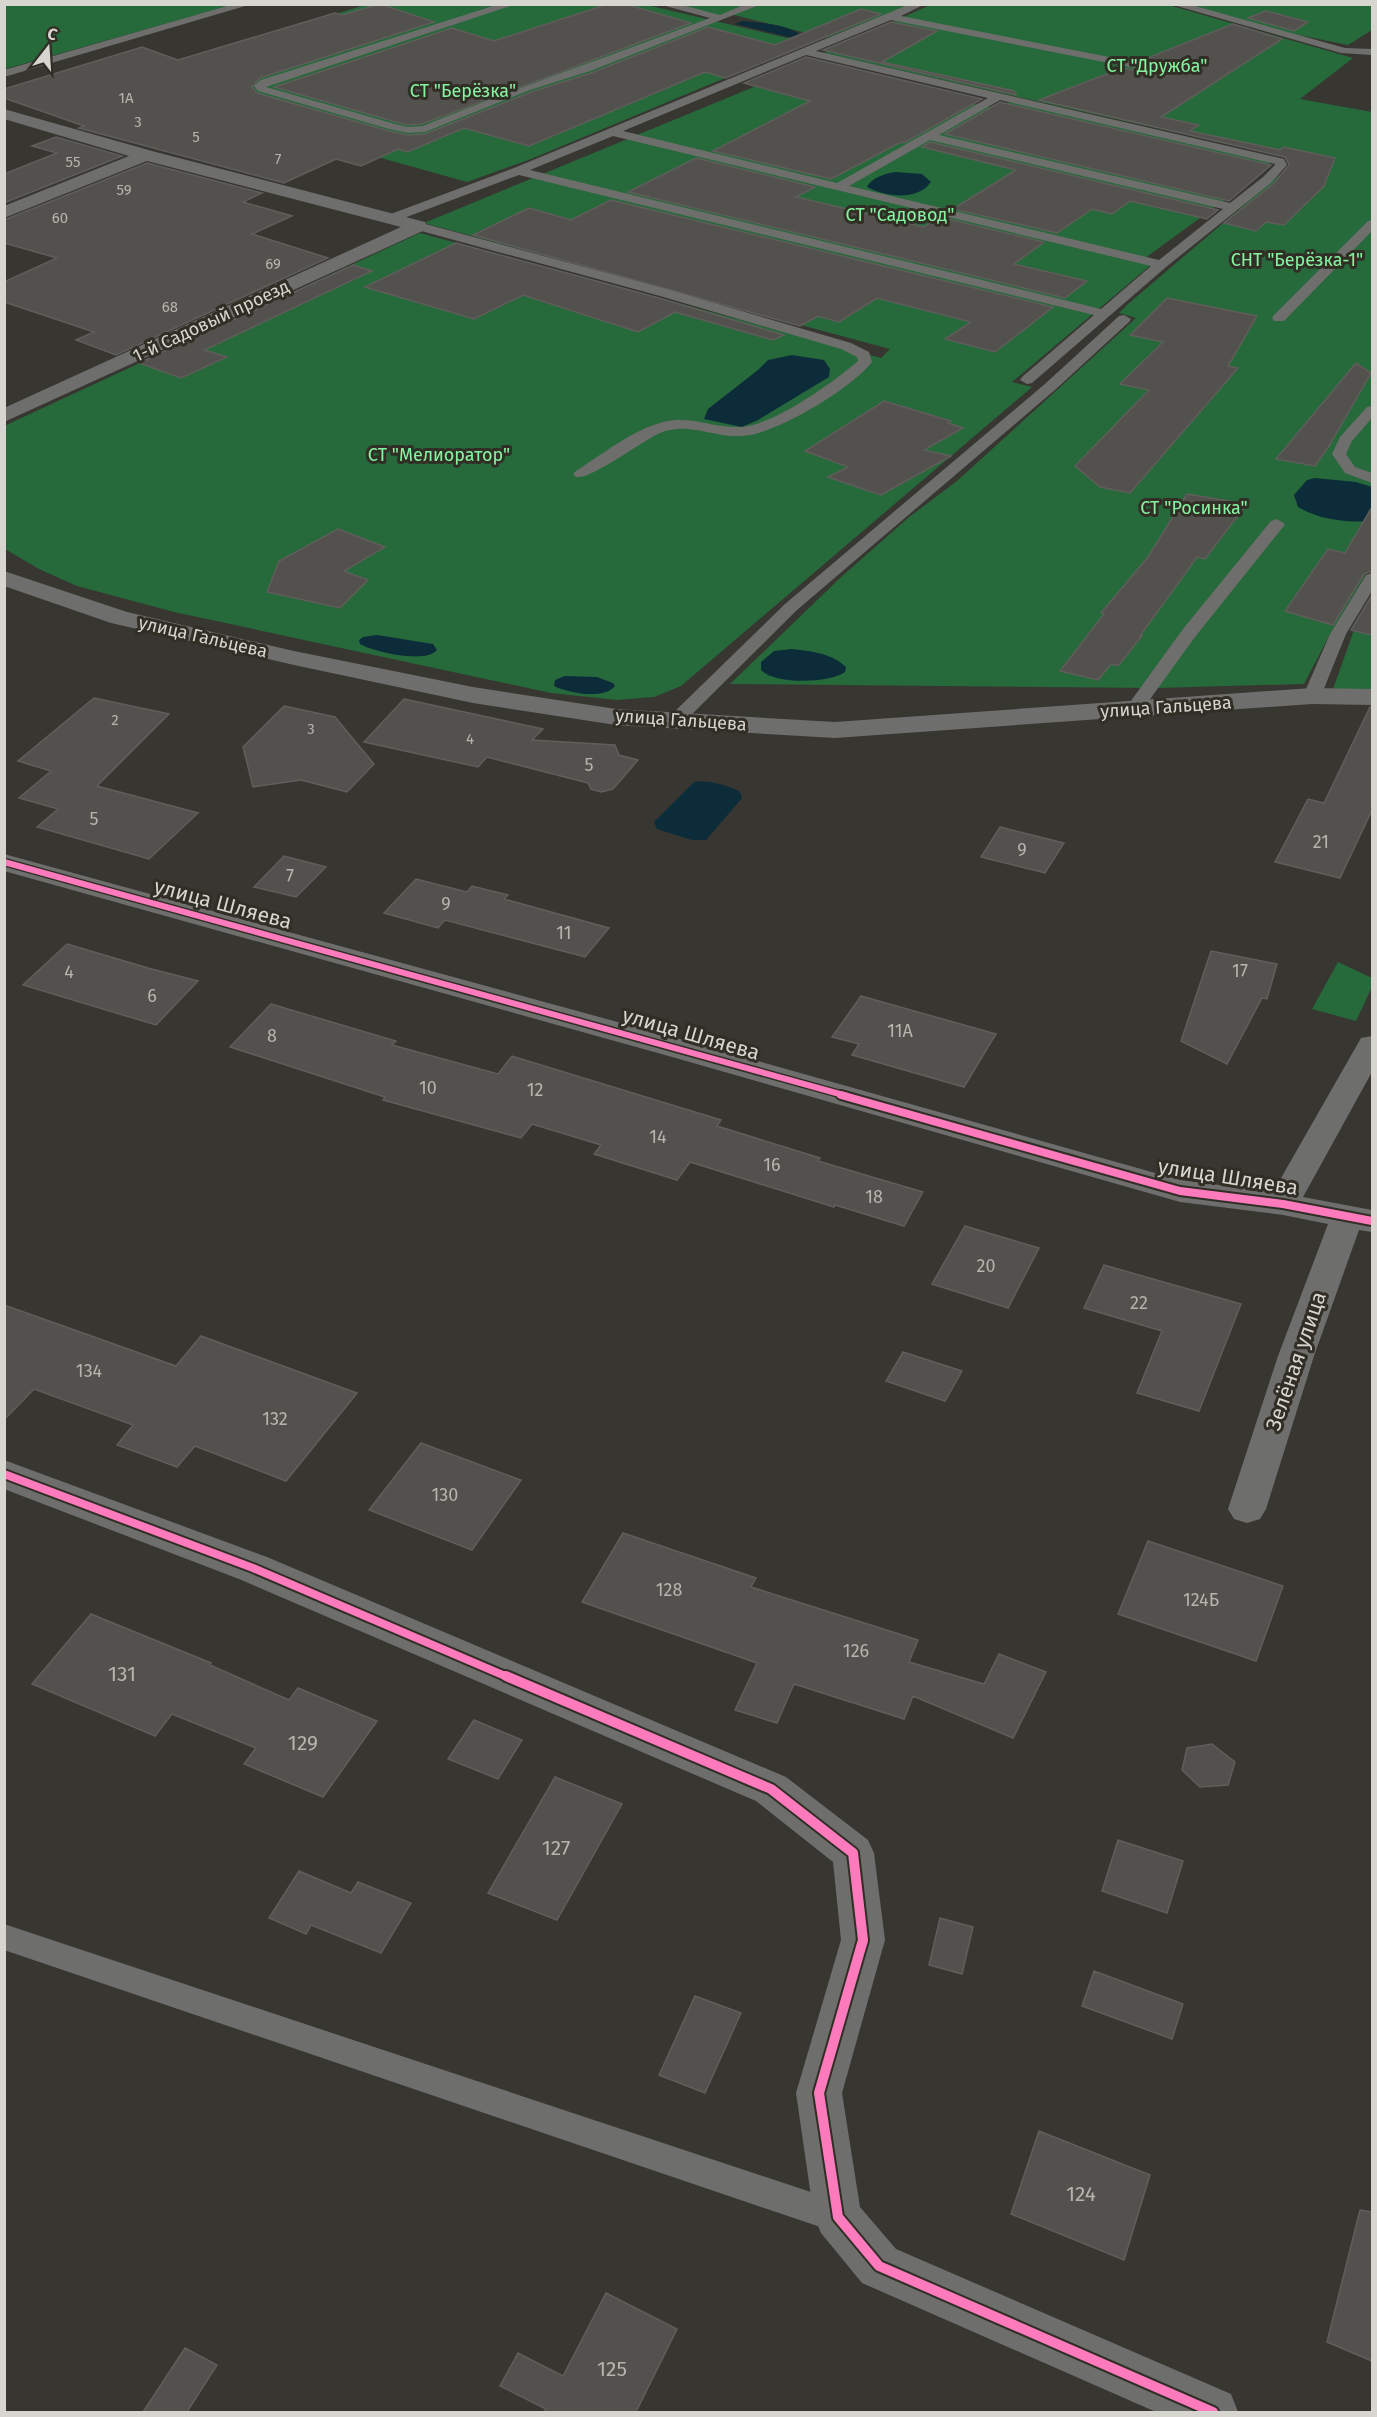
<svg xmlns="http://www.w3.org/2000/svg" width="1377" height="2417" font-family="'Fira Sans',sans-serif">
  <style>
    .green { fill: #26693b }
    .water { fill: #0c2c3a }
    .building { fill: #53514d; stroke: #605e5b; stroke-width: 1.5 }
    .lines { fill: none; stroke-linecap: round; stroke-linejoin: round }
    .lane { fill: #6e6e6c; fill-rule: evenodd }
    .street { fill: #6e6e6c; fill-rule: evenodd }
    .cycleway-far2-casing { stroke: #302e25; stroke-width: 9 }
    .cycleway-far1-casing { stroke: #302e25; stroke-width: 12 }
    .cycleway-casing { stroke: #302e25; stroke-width: 14 }
    .cycleway-far2 { stroke: #fd7abc; stroke-width: 6 }
    .cycleway-far1 { stroke: #fd7abc; stroke-width: 8 }
    .cycleway { stroke: #fd7abc; stroke-width: 10 }
    .labels { text-anchor: middle; stroke-width: 6; stroke-linejoin: round; paint-order: stroke }
    .far-number-label { font-size: 15px; fill: #b5b4ae }
    .far-park-label { font-size: 18px; fill: #86f3a1; stroke: #302e25 }
    .far-street-label { font-size: 18px; fill: #d6d5cf; stroke: #302e25 }
    .number-label { font-size: 18px; fill: #b5b4ae }
    .street-label { font-size: 21px; fill: #d6d5cf; stroke: #302e25 }
    .near-number-label { font-size: 21px; fill: #b5b4ae }
  </style>
  <rect width="100%" height="100%" fill="#373631"/>
  <!-- green -->
  <path class="green" d="M5,4H232V5L5,69Z
    M1165,4L1353,58L1300,99L1372,112V564L1329,636L1304,684L1157,688L730,684L840,578L908,518L957,481L1136,318L1119,313L1128,304L1297,160L824,53L930,5Z
    M365,5H647L809,43L531,159L467,182L112,83Z
    M674,5H910L826,38L726,13L720,16Z
    M1185,5H1372V30L1348,45L1279,31Z
    M819,60L970,97L974,104L991,107L1011,102L1271,162L1222,202L1141,261L1152,264L1012,382L1032,387L681,686L654,697L617,700L551,693L174,612L77,586L39,569L5,549L4,426L420,233L881,358L890,349L424,223Z
    M1372,602V690L1333,689L1354,630Z
    M1338,962L1372,978V987L1356,1021L1312,1009Z"/>
  <!-- water -->
  <path class="water" d="M743,21C760,23 787,24 801,35L788,37L735,24Z
    M896,172L922,174L931,182C918,201 885,197 867,187C871,178 886,173 896,172Z
    M792,355L824,360L830,369L829,377L758,420L742,427L704,419L708,409L758,370L768,360Z
    M1315,478L1356,482L1372,487V521C1348,523 1320,520 1298,507L1294,495L1307,480Z
    M377,635L433,644L437,650C426,664 374,652 360,644L359,640L363,637Z
    M792,649C811,651 831,653 846,667L845,672C830,683 775,685 761,670V662L774,651Z
    M565,676L597,677L613,683L615,686C604,700 568,693 554,686L555,680Z
    M694,782C709,780 727,785 740,792L742,798L706,840H692L657,829L654,822Z"/>
  <!-- building -->
  <path class="building" d="M380,4L434,22L260,78L252,87L257,93L389,131L408,135L425,134L531,92L591,73L708,27L775,45L861,9L881,14L726,78L705,72L529,146L464,128L407,152L398,149L361,166L336,159L284,183L79,128L84,126L4,98V89L142,47L178,60L335,13L342,15Z
    M608,4H625L691,23L422,124L408,125L396,122L274,87L452,28L494,41Z
    M1266,11L1308,22L1294,31L1248,18Z
    M891,22L937,31L882,62L1014,91L1016,95L823,50Z
    M1233,24L1282,39L1161,117L1199,125L1190,131L1280,150L1284,147L1335,158L1324,186L1284,225L1266,222L1256,231L1224,223L1273,184L1289,165L1285,157L1039,100L1122,68L1166,76L1173,72L1172,69L1140,61Z
    M806,57L982,99L904,143L901,142L831,179L713,151L810,101L744,83Z
    M1000,102L1271,165L1229,201L945,134Z
    M56,137L122,156L4,203V174L57,153L32,146Z
    M930,142L1218,210L1207,219L1130,201L1112,214L1092,209L1057,233L953,209L1016,170L922,147Z
    M696,158L815,187L796,197L924,227L940,217L1044,242L1014,264L1087,281L1065,298L628,192Z
    M147,163L262,193L243,202L292,216L252,234L328,258L116,355L76,340L94,332L4,302V282L57,258L4,243V220Z
    M611,200L1053,307L995,352L945,339L971,322L877,298L839,322L818,316L800,326L473,235L529,208L571,220Z
    M456,243L659,298L784,335L773,340L675,312L638,332L523,295L474,319L365,287Z
    M353,265L372,271L204,350L227,357L181,378L139,363Z
    M1167,298L1257,316L1228,366L1238,368L1130,493L1100,487L1075,466L1149,390L1120,384L1163,342L1130,335Z
    M1356,363L1371,373L1329,446L1315,466L1276,459Z
    M884,401L951,421L948,423L963,428L924,450L951,456L881,495L828,477L848,467L805,451Z
    M1187,494L1247,504L1205,559L1197,557L1140,636H1142L1118,666L1111,664L1098,680L1060,671L1104,614L1101,613L1148,557Z
    M1372,507V571L1364,574L1333,625L1285,611L1328,549L1345,553Z
    M338,529L385,547L344,571L368,580L340,608L267,592L279,561Z
    M1372,595V635L1351,630Z
    M94,698L169,714L97,786L198,813L149,859L37,827L58,809L19,798L51,771L18,761Z
    M404,699L543,729L532,740L615,745L619,755L638,760L613,789L601,792L591,789L588,783L487,757L478,767L364,742Z
    M284,706L335,717L374,764L347,792L301,780L253,787L243,747Z
    M1370,707H1372V810L1340,878L1275,862L1308,799L1324,803Z
    M1000,827L1064,843L1045,873L981,857Z
    M284,856L326,867L296,897L254,887Z
    M416,879L467,892L472,886L508,895L504,899L609,928L585,957L445,920L438,928L384,913Z
    M67,944L148,968L198,981L156,1025L23,985Z
    M1211,951L1277,964L1267,999L1262,998L1227,1064L1181,1041Z
    M861,996L996,1034L964,1087L852,1055L859,1044L832,1037Z
    M271,1004L396,1041L392,1045L498,1074L512,1056L721,1120L717,1126L820,1158L818,1161L923,1192L904,1226L835,1205L834,1207L690,1162L677,1180L594,1154L601,1145L532,1124L521,1138L383,1100L385,1097L230,1047Z
    M965,1226L1039,1248L1008,1308L932,1284Z
    M1104,1265L1241,1304L1199,1411L1137,1393L1162,1331L1084,1308Z
    M4,1305L176,1366L201,1336L357,1393L286,1481L195,1446L177,1467L117,1445L133,1425L34,1389L4,1420Z
    M903,1352L962,1371L945,1401L886,1381Z
    M421,1443L521,1480L472,1550L369,1510Z
    M623,1533L756,1578L751,1587L918,1640L909,1662L984,1684L999,1654L1046,1672L1013,1738L913,1696L904,1719L794,1684L777,1723L735,1710L757,1663L582,1602Z
    M1148,1541L1283,1586L1256,1661L1118,1614Z
    M91,1614L211,1663L210,1665L289,1700L298,1688L377,1721L323,1797L244,1764L256,1748L172,1714L155,1736L32,1684Z
    M474,1720L522,1740L498,1779L448,1759Z
    M1212,1744L1235,1762L1228,1785L1200,1787L1182,1770L1187,1748Z
    M555,1777L622,1804L557,1920L488,1893Z
    M1118,1840L1183,1861L1167,1913L1102,1891Z
    M299,1871L351,1893L358,1882L411,1903L381,1953L311,1925L306,1934L269,1918Z
    M940,1918L973,1927L962,1974L929,1965Z
    M1094,1971L1183,2004L1172,2039L1082,2006Z
    M695,1996L741,2013L705,2093L659,2075Z
    M1039,2131L1150,2175L1124,2260L1011,2214Z
    M1360,2210L1372,2212V2361L1327,2342Z
    M606,2293L677,2329L636,2412H544L546,2409L500,2386L518,2353L563,2376Z
    M185,2348L217,2365L187,2412H143Z"/>
  <g class="lines">
    <!-- lane -->
    <path class="lane" d="M234,4H252L4,77V70Z
      M499,4H516L266,87L395,124L408,127L423,126C518,87 614,55 710,18L658,4H678L720,15L746,4H762L590,71L530,90L425,132L408,133L389,129L258,91L254,86L261,80Z
      M910,4H925L901,16L1165,68L1171,71L1165,74L891,20L816,51L1280,158L1284,159L1287,165L1271,183L1166,267L1032,383L1027,384L1020,380L1022,377L1094,315L519,175L396,221L392,222L386,218L388,215L514,168ZM806,55L988,98L837,183L623,131ZM1000,100L1275,164V165L1263,177L1230,203L939,135ZM613,136L1151,266L1101,309L530,170ZM930,140L1223,209L1159,260L849,186Z
      M1170,4H1188L1345,48L1372,49V55L1341,53Z
      M1372,220V231L1284,321H1274L1272,318L1274,315L1368,221Z
      M418,222L670,290L851,343L869,352L872,362C852,388 775,435 742,436C713,438 688,421 660,433C642,441 589,481 576,477L573,474L576,471C603,454 632,430 663,422C690,415 713,428 740,427C771,427 834,382 858,361L857,357L841,349L660,296L414,229L412,226Z
      M1124,315L1131,319L1129,322L1056,389L797,610L681,725H669L666,721L669,717L785,604L1046,383L1119,316Z
      M1372,406V418L1352,441L1346,454L1355,467L1372,473V483L1345,473L1332,454L1340,437L1367,407Z
      M1277,519L1285,524L1283,527L1195,637L1140,713H1128L1125,709L1183,629L1271,521Z
      M1372,573V591L1346,634L1321,696L1318,700H1306L1303,696L1330,634L1366,575Z
      M4,1924L838,2201L850,2206L854,2217L850,2228L838,2233L4,1950Z"/>
    <!-- street -->
    <path class="street" d="M4,109L152,151L425,222L427,226L425,230L4,422V408L401,227L147,161L4,218V206L129,156L4,119Z
      M4,571L127,612L294,651L473,687L616,709L835,722L1312,688L1372,689V705L1312,704L835,738L616,725L473,703L294,665L111,623L4,586Z
      M4,854L687,1041L1180,1180L1273,1192L1361,1038L1372,1036V1072L1303,1197L1372,1210V1232L1359,1230L1314,1356L1266,1509L1260,1519L1247,1523L1234,1519L1228,1509L1278,1356L1328,1224L1283,1215L1180,1202L665,1055L4,871Z
      M4,1460L267,1557L786,1777L868,1840L874,1853L885,1940L842,2093L860,2207L896,2249L1231,2394L1238,2412H1156L862,2283L821,2233L814,2217L796,2093L841,1940L833,1862L756,1801L239,1579L4,1489Z"/>
    <defs>
      <path id="cycleway-far2" d="M4,862L847,1096"/>
      <path id="cycleway-far1" d="M841,1095L1180,1191L1283,1204L1372,1221
        M4,1474L253,1568L510,1678"/>
      <path id="cycleway" d="M506,1676L771,1789L853,1853L863,1940L819,2093L838,2217L879,2266L1213,2412"/>
    </defs>
    <!-- cycleway-far2 casing -->
    <use href="#cycleway-far2" class="cycleway-far2-casing"/>
    <!-- cycleway-far1 casing -->
    <use href="#cycleway-far1" class="cycleway-far1-casing"/>
    <!-- cycleway casing -->
    <use href="#cycleway" class="cycleway-casing"/>
    <!-- cycleway-far2 -->
    <use href="#cycleway-far2" class="cycleway-far2"/>
    <!-- cycleway-far1 -->
    <use href="#cycleway-far1" class="cycleway-far1"/>
    <!-- cycleway -->
    <use href="#cycleway" class="cycleway"/>
  </g>
  <g class="labels">
    <!-- far-number labels -->
    <g class="far-number-label">
      <text x="126" y="103">1А</text>
      <text x="138" y="127">3</text>
      <text x="196" y="142">5</text>
      <text x="278" y="164">7</text>
      <text x="73" y="167">55</text>
      <text x="124" y="195">59</text>
      <text x="60" y="223">60</text>
      <text x="273" y="269">69</text>
      <text x="170" y="312">68</text>
      <text x="115" y="725">2</text>
      <text x="311" y="734">3</text>
      <text x="470" y="744">4</text>
    </g>
    <!-- far-park labels -->
    <g class="far-park-label">
      <text x="1157" y="72">СТ "Дружба"</text>
      <text x="463" y="97">СТ "Берёзка"</text>
      <text x="900" y="221">СТ "Садовод"</text>
      <text x="1297" y="266">СНТ "Берёзка-1"</text>
      <text x="439" y="461">СТ "Мелиоратор"</text>
      <text x="1194" y="514">СТ "Росинка"</text>
    </g>
    <!-- far-street labels -->
    <g class="far-street-label">
      <text transform="translate(211 321) rotate(-25)" y="6">1-й Садовый проезд</text>
      <text transform="translate(203 637) rotate(13)" y="6">улица Гальцева</text>
      <text transform="translate(1166 707) rotate(-4)" y="6">улица Гальцева</text>
      <text transform="translate(681 720) rotate(4)" y="6">улица Гальцева</text>
    </g>
    <!-- number labels -->
    <g class="number-label">
      <text x="589" y="771">5</text>
      <text x="94" y="825">5</text>
      <text x="1321" y="848">21</text>
      <text x="1022" y="856">9</text>
      <text x="290" y="882">7</text>
      <text x="446" y="910">9</text>
      <text x="564" y="939">11</text>
      <text x="1240" y="977">17</text>
      <text x="69" y="978">4</text>
      <text x="152" y="1002">6</text>
      <text x="900" y="1037">11А</text>
      <text x="272" y="1042">8</text>
      <text x="428" y="1094">10</text>
      <text x="535" y="1096">12</text>
      <text x="658" y="1143">14</text>
      <text x="772" y="1171">16</text>
      <text x="874" y="1203">18</text>
      <text x="986" y="1272">20</text>
      <text x="1139" y="1309">22</text>
      <text x="89" y="1377">134</text>
      <text x="275" y="1425">132</text>
      <text x="445" y="1501">130</text>
      <text x="669" y="1596">128</text>
      <text x="1201" y="1606">124Б</text>
      <text x="856" y="1657">126</text>
    </g>
    <!-- street labels -->
    <g class="street-label">
      <text transform="translate(223 904) rotate(15)" y="7">улица Шляева</text>
      <text transform="translate(691 1034) rotate(16)" y="7">улица Шляева</text>
      <text transform="translate(1228 1177) rotate(9)" y="7">улица Шляева</text>
      <text transform="translate(1296 1361) rotate(-71)" y="7">Зелёная улица</text>
    </g>
    <!-- near-number labels -->
    <g class="near-number-label">
      <text x="122" y="1681">131</text>
      <text x="303" y="1750">129</text>
      <text x="556" y="1855">127</text>
      <text x="1081" y="2201">124</text>
      <text x="612" y="2376">125</text>
    </g>
  </g>
  <!-- border -->
  <rect width="1377" height="2417" fill="none" stroke="#d6d5cf" stroke-width="12"/>
  <!-- north arrow -->
  <g transform="translate(48 48) rotate(17)" stroke="#302e25" stroke-width="4.5" paint-order="stroke">
  <path d="M0-4.5L10 22L0 15L-10 22Z" fill="#d6d5cf"/>
  <text y="-9" font-size="16" font-weight="bold" text-anchor="middle" fill="#d6d5cf">С</text>
  </g>
</svg>
